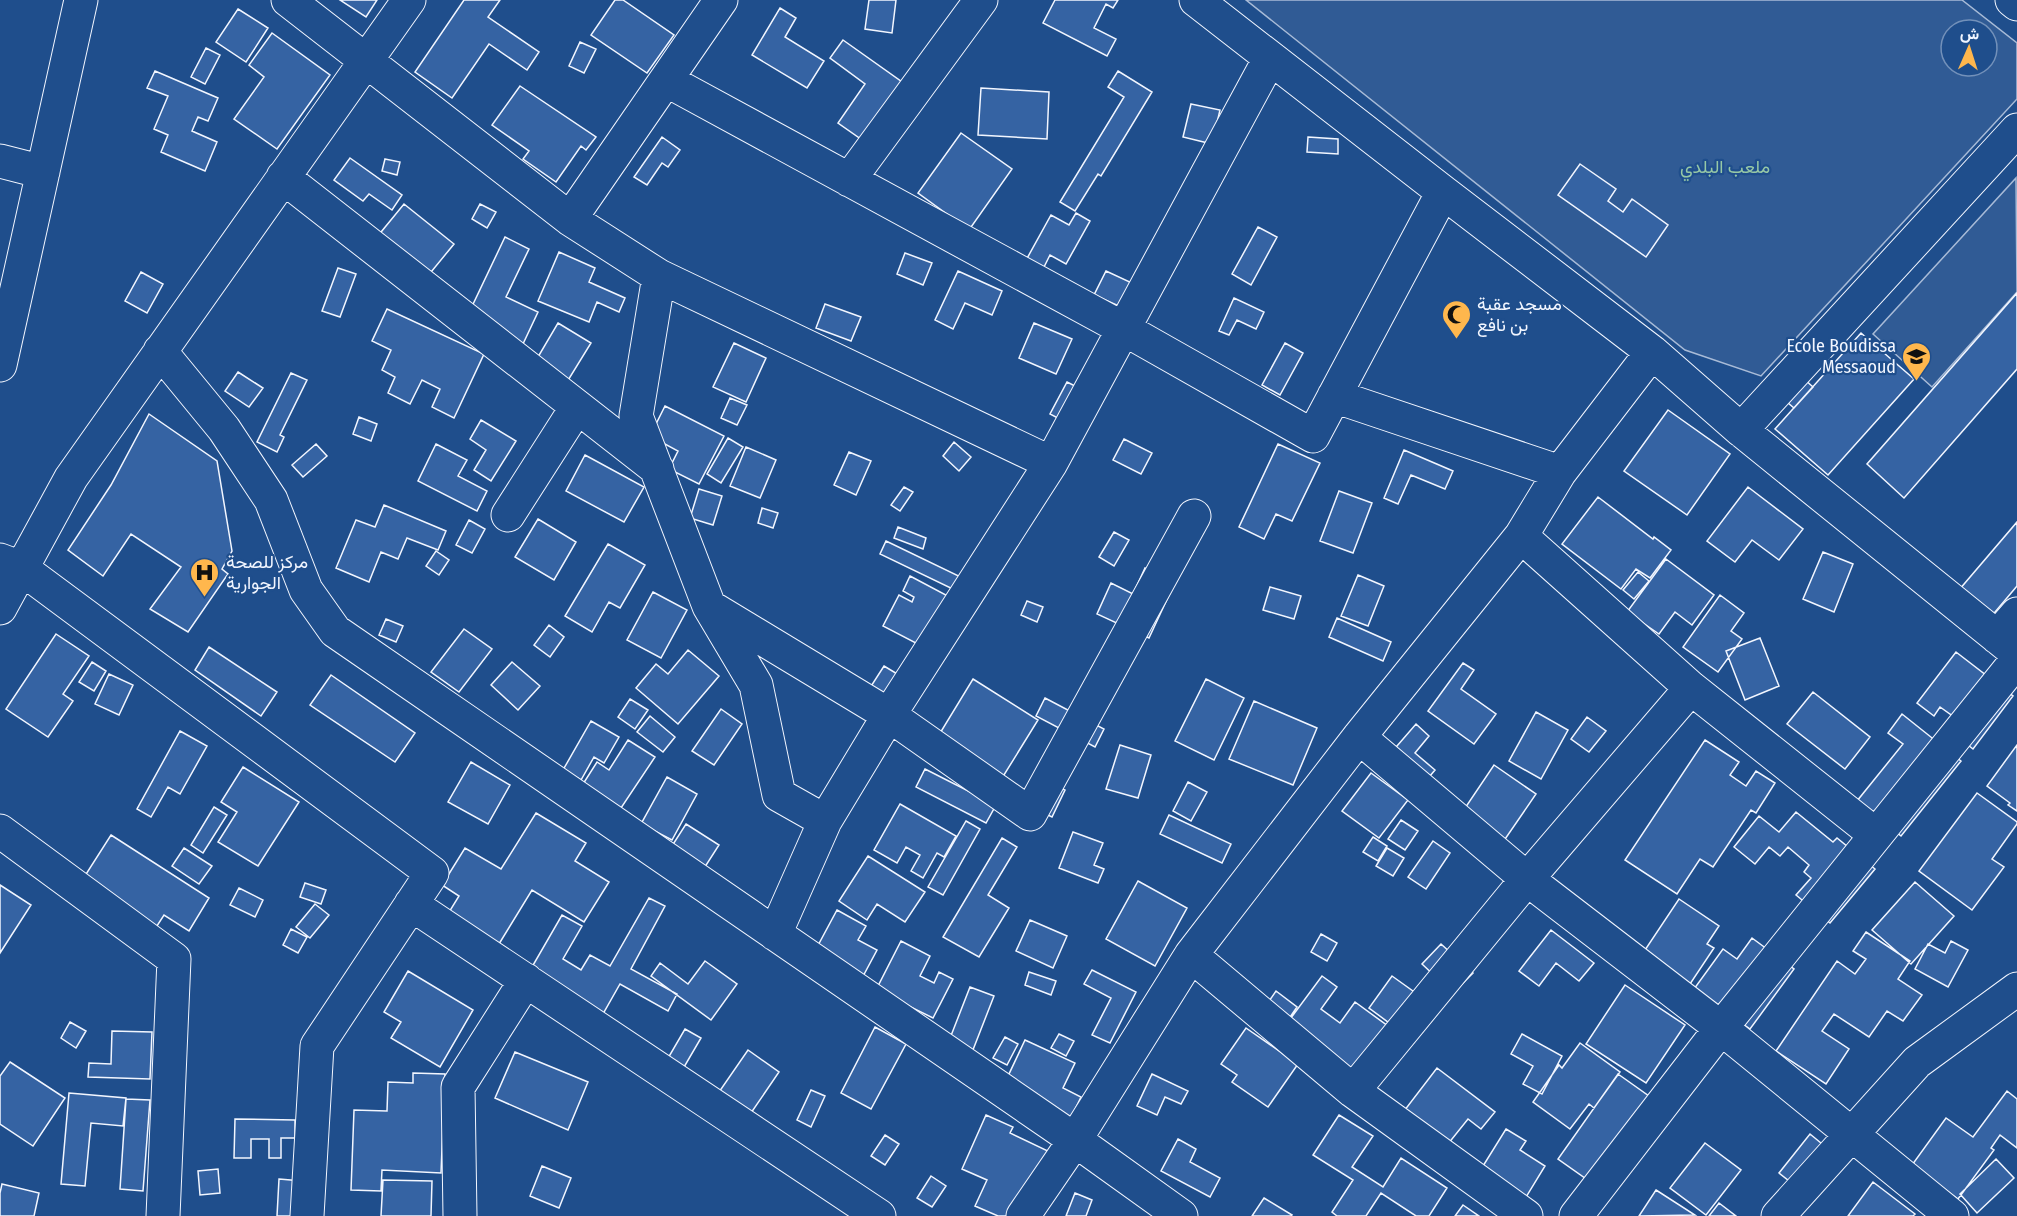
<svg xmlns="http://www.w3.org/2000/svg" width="2017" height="1216" font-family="'Fira Sans Condensed',Vazirmatn,sans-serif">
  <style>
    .built { fill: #305b95; stroke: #a8bbd7; stroke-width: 1.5; fill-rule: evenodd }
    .building { fill: #3563a3; stroke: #f2f6ff; stroke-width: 1.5 }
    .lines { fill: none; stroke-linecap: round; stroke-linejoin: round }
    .minor-casing { stroke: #f2f6ff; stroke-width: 35 }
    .minor { stroke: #1f4e8c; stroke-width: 33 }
    .labels { text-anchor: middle; stroke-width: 4.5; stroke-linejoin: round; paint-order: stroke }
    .park-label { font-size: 18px; fill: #97c8a6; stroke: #1f4e8c }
    .poi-label { font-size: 18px; fill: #f2f6ff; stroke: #1f4e8c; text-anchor: start }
  </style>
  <rect width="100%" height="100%" fill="#1f4e8c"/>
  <!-- built -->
  <path class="built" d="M1246,0H1962L2017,43V99L1761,376L1685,350ZM1951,30H1987V66H1951Z
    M2016,178L2017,292L1932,387L1873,334Z"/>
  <!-- building -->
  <path class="building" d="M340,0H377L366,17Z
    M464,0H500L488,17L539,52L527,70L489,44L452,98L415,72Z
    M615,0H623L674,35L647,73L591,35Z
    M869,0H896L892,33L865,29Z
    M1055,0H1118L1113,8L1106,4L1094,28L1116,39L1107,56L1043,23Z
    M780,8L796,18L785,37L824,61L807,88L752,55Z
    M238,9L268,28L246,62L216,42Z
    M272,33L330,75L277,149L234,119L264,77L249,65Z
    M843,40L919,94L878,151L838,123L865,84L830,58Z
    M580,42L596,49L584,73L569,66Z
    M206,48L220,55L205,84L191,77Z
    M155,71L218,98L208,121L198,117L192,131L217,142L205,171L161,152L168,135L154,129L168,96L147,88Z
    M1118,71L1152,92L1101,176L1098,174L1075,211L1060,202L1124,97L1108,87Z
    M520,86L596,137L586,150L581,146L556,182L523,159L529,151L492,125Z
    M981,88L1049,92L1047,139L978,135Z
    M1191,104L1220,110L1212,144L1183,137Z
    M961,133L1012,169L969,230L918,193Z
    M662,137L680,150L668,167L662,163L647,185L634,177Z
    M1308,137L1338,139V154L1307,152Z
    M350,158L402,195L392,210L369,194L363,201L334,180Z
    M385,159L400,162L397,175L382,171Z
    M1580,164L1616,189L1608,201L1623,212L1632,199L1668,225L1646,257L1558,195Z
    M404,204L454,244L427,277L377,237Z
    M480,204L496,212L487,228L472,219Z
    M1076,213L1090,221L1066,264L1050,255L1042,271L1025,262L1051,215L1069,225Z
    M1258,227L1277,237L1251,285L1232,274Z
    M505,237L529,249L506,297L538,312L522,346L466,319Z
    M559,252L595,268L589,282L625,298L619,312L597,302L589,322L538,301Z
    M905,253L932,263L923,285L897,274Z
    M338,268L356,274L340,317L322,311Z
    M958,271L1002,291L992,315L965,303L953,329L935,320Z
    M1106,271L1132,283L1121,307L1094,295Z
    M141,272L163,284L147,313L125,301Z
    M2017,293V369L1904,498L1867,464Z
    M1234,298L1264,312L1256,329L1237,320L1229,335L1219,331Z
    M825,304L861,317L851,341L816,328Z
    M387,309L484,354L454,418L432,407L440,389L422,380L410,404L388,393L395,377L382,370L391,350L372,341Z
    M558,323L591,343L567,382L535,362Z
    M1034,323L1072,339L1056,374L1019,358Z
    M1861,333L1914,379L1828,475L1775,429Z
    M734,343L766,358L746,402L713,387Z
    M1285,343L1303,353L1280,395L1262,385Z
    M1793,369L1813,387L1794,408L1774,391Z
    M238,372L263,388L249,407L225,391Z
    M291,373L307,380L280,435L284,437L277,452L257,442Z
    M1067,382L1087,392L1069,424L1050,414Z
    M730,398L747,405L737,425L721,418Z
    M665,406L724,436L699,484L669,469L678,451L650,436Z
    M1668,410L1730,454L1687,515L1624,471Z
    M149,414L217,461L232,551L222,569L228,574L188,632L150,609L181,567L131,534L103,576L68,550L111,485Z
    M359,417L377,424L371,441L353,434Z
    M481,420L516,441L491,481L474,470L486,450L470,439Z
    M728,438L743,447L721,483L707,474Z
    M1124,439L1152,453L1141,474L1113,460Z
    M954,442L971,457L959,471L943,456Z
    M316,444L327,456L303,477L292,465Z
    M436,444L467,460L458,476L487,491L477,511L418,481Z
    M1278,444L1320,463L1292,521L1276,514L1264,539L1239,527Z
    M746,447L776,460L760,498L730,486Z
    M1404,450L1453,471L1445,489L1411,475L1398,504L1384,498Z
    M849,452L871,461L856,495L834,485Z
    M585,455L644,487L624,522L566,491Z
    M904,487L913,492L900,511L891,505Z
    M1748,487L1803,529L1779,560L1752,540L1735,562L1707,541Z
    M699,489L722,496L713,525L690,518Z
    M1339,491L1372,503L1353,553L1320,541Z
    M1598,497L1653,539L1654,537L1671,550L1650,578L1636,569L1621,589L1562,544Z
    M384,505L446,531L438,550L407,538L398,559L381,552L369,582L336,568L356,520L375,527Z
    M762,508L778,513L773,528L758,523Z
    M538,519L576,542L554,580L515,557Z
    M469,520L485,529L472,553L456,545Z
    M2017,522V586L1990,618L1959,590Z
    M898,527L926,538L923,549L894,538Z
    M1114,532L1129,540L1114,566L1099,557Z
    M886,541L967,580L961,593L880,554Z
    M608,544L645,565L620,608L609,602L592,632L565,616Z
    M436,551L449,560L439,575L426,566Z
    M1823,552L1853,564L1834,612L1803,599Z
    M1666,559L1714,595L1692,625L1675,612L1659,634L1627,612Z
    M1145,568L1175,582L1149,638L1097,614L1111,583L1133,594Z
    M1638,572L1649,581L1634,599L1623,590Z
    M1358,575L1384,586L1368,626L1341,616Z
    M910,576L961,603L935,653L883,626L899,595L912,602L914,597L903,591Z
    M1270,587L1301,596L1294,619L1263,610Z
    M653,592L687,610L661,658L627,640Z
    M1720,595L1744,613L1731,631L1742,639L1718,672L1683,647Z
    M1027,601L1043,607L1037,622L1021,615Z
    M1337,618L1391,642L1383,661L1329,637Z
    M386,619L403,626L396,642L379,635Z
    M549,625L564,637L550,657L534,645Z
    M464,629L492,649L459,692L431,672Z
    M56,634L89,656L63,694L73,701L48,737L6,709Z
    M1760,638L1779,686L1745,700L1726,651Z
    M209,647L277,692L261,716L195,670Z
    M688,650L719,676L678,724L636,688L656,664L668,674Z
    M1956,652L2013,696L1973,749L1953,733L1961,722L1940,707L1934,716L1917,703Z
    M92,662L106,671L94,691L79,682Z
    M512,662L540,686L518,710L491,685Z
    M1463,663L1474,670L1461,689L1496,714L1474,744L1428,711Z
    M884,666L909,681L891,709L866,694Z
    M109,674L133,685L119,715L95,704Z
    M331,675L415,733L395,762L310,705Z
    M973,679L1038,720L999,783L934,743Z
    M1206,679L1244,698L1214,760L1175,741Z
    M1813,692L1870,737L1845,769L1787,724Z
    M1045,698L1104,729L1095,747L1036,716Z
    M630,699L648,710L635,729L618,717Z
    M1254,701L1317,728L1293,785L1229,759Z
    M721,709L742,724L714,765L692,751Z
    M1536,712L1568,730L1541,779L1509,761Z
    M1902,714L1961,761L1901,836L1857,801L1903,744L1888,733Z
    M650,716L675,737L663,752L637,732Z
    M1587,717L1606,731L1589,752L1571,739Z
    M591,721L619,737L604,763L594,757L581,780L563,770Z
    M1416,724L1429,736L1415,753L1435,770L1418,790L1384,761Z
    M180,731L207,746L180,794L168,787L151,817L137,809Z
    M628,740L655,757L621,808L583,784L597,762L609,770Z
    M1705,740L1739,762L1730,775L1746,786L1756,771L1775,783L1756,813L1751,810L1713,867L1700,859L1677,894L1625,860Z
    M1120,745L1151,755L1138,798L1106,789Z
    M2017,745V811L2008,805L2010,803L1987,786Z
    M471,762L510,785L488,824L448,802Z
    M1494,765L1536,794L1501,845L1459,817Z
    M243,767L299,802L258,866L218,842L237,812L221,802Z
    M925,769L996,805L986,823L916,787Z
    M1371,773L1408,800L1379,838L1342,811Z
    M667,777L697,794L672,840L641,824Z
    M1048,782L1065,790L1052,817L1035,809Z
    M1188,782L1207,792L1191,821L1173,811Z
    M1977,793L2017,822V824L1992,859L2004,867L1972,910L1919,871Z
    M900,804L956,836L944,857L937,853L923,878L911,871L920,855L906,847L897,863L874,850Z
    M214,807L227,815L203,853L191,845Z
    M1796,812L1833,842L1837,838L1875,869L1830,923L1796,895L1811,878L1804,872L1809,865L1788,847L1780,856L1769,847L1755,864L1734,847L1759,816L1779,832Z
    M536,813L586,843L575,861L609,882L584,922L532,890L491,957L446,917L459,896L442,885L465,848L501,869Z
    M1169,815L1231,844L1222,863L1160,834Z
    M1401,820L1418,831L1405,850L1388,839Z
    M966,821L980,829L943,895L928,887Z
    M686,824L719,845L703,870L670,849Z
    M1073,832L1103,843L1094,865L1104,869L1098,883L1059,868Z
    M111,835L209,898L189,931L164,915L155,929L81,882Z
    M1373,837L1387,846L1378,861L1363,852Z
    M1002,838L1017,847L988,895L1009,908L979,957L943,937Z
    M1433,841L1450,853L1426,889L1408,877Z
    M184,848L212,866L199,884L172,866Z
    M1387,848L1404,858L1393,876L1376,866Z
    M868,856L925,892L905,922L877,904L867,920L839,901Z
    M1138,881L1187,908L1155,966L1106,939Z
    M1915,882L1954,916L1911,964L1872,930Z
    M305,883L326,890L321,904L300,897Z
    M0,885L31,905L0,953Z
    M239,888L263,900L255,917L230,905Z
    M649,898L665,906L631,969L677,994L668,1011L620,984L595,1028L521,986L562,915L582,926L563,959L581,970L590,955L610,966Z
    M1679,899L1719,926L1707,944L1714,948L1690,984L1643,953Z
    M315,904L329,915L310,938L296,927Z
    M837,910L866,926L858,940L877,950L861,980L815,951Z
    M1030,920L1067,936L1053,968L1016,951Z
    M291,929L307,937L298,953L283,945Z
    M1551,930L1594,963L1579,981L1556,963L1539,986L1519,971Z
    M1866,932L1910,961L1898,979L1922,995L1903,1021L1887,1011L1869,1037L1834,1014L1822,1031L1849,1049L1826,1084L1776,1051L1837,961L1855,974L1866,959L1853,951Z
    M1321,934L1337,943L1327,961L1311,952Z
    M1752,938L1794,969L1750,1029L1694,989L1723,949L1737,959Z
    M901,941L930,956L920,976L934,983L939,972L953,979L933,1018L876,990Z
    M1951,941L1968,950L1948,987L1915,969L1928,944L1945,953Z
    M1441,944L1473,973L1453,993L1422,964Z
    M705,961L737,984L711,1020L651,976L660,963L688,984Z
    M1092,970L1136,992L1110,1043L1092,1035L1111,998L1084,984Z
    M408,971L473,1010L440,1067L391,1038L401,1022L384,1012Z
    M1029,972L1056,981L1051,995L1025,985Z
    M1322,976L1337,987L1321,1009L1340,1023L1355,1002L1410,1042L1373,1091L1285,1026Z
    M1392,976L1438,1009L1400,1031L1369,1008Z
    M1625,985L1685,1025L1646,1083L1586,1044Z
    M970,987L994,996L969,1060L945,1051Z
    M1276,991L1297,1007L1286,1023L1265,1007Z
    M70,1022L86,1031L76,1048L61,1038Z
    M875,1027L906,1044L871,1109L841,1093Z
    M1246,1028L1298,1064L1268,1107L1232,1082L1237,1075L1221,1064Z
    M685,1029L701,1038L673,1086L657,1077Z
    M112,1031L152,1032L150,1079L88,1077L89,1063L111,1064Z
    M1059,1034L1074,1041L1066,1056L1051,1048Z
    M1522,1034L1562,1056L1542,1094L1523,1084L1533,1066L1511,1054Z
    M1005,1037L1018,1044L1007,1065L993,1058Z
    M1025,1040L1075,1063L1063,1088L1081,1097L1069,1122L1001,1091Z
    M1580,1043L1620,1072L1594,1108L1589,1104L1570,1129L1533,1102L1559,1065L1562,1068Z
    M748,1050L779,1072L751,1113L719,1092Z
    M515,1052L588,1082L568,1130L495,1098Z
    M10,1062L65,1098L33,1146L0,1124V1076Z
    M1437,1068L1495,1112L1481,1129L1468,1119L1448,1144L1404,1111Z
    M413,1073L445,1074L441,1173L382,1170L381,1191L351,1190L354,1110L387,1111L388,1082L413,1083Z
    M1152,1074L1188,1091L1181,1104L1165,1097L1157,1115L1137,1106Z
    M1618,1074L1670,1111L1609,1195L1558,1159Z
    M811,1090L825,1096L811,1127L797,1120Z
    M2007,1091L2017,1099V1148L2000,1135L1991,1148L1994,1150L1958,1199L1912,1165L1946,1118L1973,1137Z
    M69,1093L126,1098L123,1126L91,1123L85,1186L61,1184Z
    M126,1099L150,1100L143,1191L120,1189Z
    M986,1115L1013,1127L1010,1133L1050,1152L1021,1216H998L975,1206L987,1180L962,1169Z
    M1339,1115L1373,1136L1352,1167L1383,1187L1401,1158L1447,1188L1429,1216H1416L1381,1193L1366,1216H1337L1332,1212L1353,1180L1313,1155Z
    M235,1119L295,1120V1138H281V1158H269V1139H251V1158H234Z
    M1506,1129L1526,1141L1520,1150L1545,1166L1523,1202L1478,1174Z
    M1810,1134L1838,1157L1807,1195L1779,1173Z
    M885,1135L899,1144L885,1165L871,1156Z
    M1178,1139L1196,1149L1190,1162L1220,1178L1210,1197L1161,1171Z
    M1705,1143L1741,1170L1706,1215L1670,1188Z
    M1996,1159L2014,1178L1977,1213L1960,1194Z
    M542,1166L571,1178L559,1208L530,1196Z
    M218,1169L220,1193L200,1195L198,1171Z
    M931,1176L946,1186L932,1207L917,1198Z
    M279,1179L302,1181L300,1216H277Z
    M383,1180L432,1181L431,1216H381Z
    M1873,1182L1915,1214L1913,1216H1848Z
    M2,1184L39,1193L34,1216H0V1193Z
    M1656,1190L1695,1215L1639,1216Z
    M1075,1193L1092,1200L1086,1216H1066Z
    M1264,1198L1292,1215L1291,1216H1252Z
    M1719,1203L1736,1216H1709Z
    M1463,1205L1479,1216H1455Z"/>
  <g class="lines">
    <defs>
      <path id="minor" d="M288,0L570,219L659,276L1051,463
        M1196,0L1443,192L1652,352L1741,430L2017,653
        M2012,0L2017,4
        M666,80L1124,329L1313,436L1443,192
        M0,161L43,172
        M283,177L657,469
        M849,180L981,0
        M570,219L721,0
        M659,276L636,416L709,606L756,685L779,795L825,821L889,715L1051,463L1270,58
        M160,351L224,429L271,500L306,590L335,631L1075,1140L1181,1216
        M0,365L81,0
        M1334,396L1560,472
        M1741,430L2017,130
        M508,515L577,407
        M1521,536L1691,688L1876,835
        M0,560L21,568L432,873L317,1046L307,1216
        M0,608L71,478L409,0
        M712,608L889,715L1030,814L1194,516
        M1997,637L2017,614
        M1359,737L1527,879L1721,1028L1952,1216
        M0,831L174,959L163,1216
        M411,904L879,1216
        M775,934L825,821
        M1191,955L1353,1091L1526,1216
        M1353,1091L1527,879L1691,688
        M460,1216L458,1087L526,980
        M1023,1216L1075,1140L1191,955L1359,737L1521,536L1560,472L1652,352
        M1576,1216L1721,1028L2017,660
        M1778,1216L1917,1062L2017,989"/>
    </defs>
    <!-- minor casing -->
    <use href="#minor" class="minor-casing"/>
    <!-- minor -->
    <use href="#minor" class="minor"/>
  </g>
  <!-- icons -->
  <defs>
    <symbol id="mosque-pin" viewBox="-11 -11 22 30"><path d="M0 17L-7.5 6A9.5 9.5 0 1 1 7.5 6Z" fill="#ffb74d" stroke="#1f4e8c"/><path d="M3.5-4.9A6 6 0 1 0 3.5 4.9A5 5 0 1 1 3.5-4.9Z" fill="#111"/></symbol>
    <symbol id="school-pin" viewBox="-11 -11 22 30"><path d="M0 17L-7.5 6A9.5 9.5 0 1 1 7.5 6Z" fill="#ffb74d" stroke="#1f4e8c"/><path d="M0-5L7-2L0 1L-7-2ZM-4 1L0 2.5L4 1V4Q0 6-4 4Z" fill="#111"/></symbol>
    <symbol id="hospital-pin" viewBox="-11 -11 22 30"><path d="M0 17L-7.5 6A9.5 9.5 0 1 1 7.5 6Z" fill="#ffb74d" stroke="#1f4e8c"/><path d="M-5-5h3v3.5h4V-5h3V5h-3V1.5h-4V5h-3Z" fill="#111"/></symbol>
  </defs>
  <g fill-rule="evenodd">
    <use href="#mosque-pin" x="1440" y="298" width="33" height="45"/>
    <use href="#school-pin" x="1900" y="340" width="33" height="45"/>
    <use href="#hospital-pin" x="188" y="556" width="33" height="45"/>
  </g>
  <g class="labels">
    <!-- park labels -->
    <g class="park-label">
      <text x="1725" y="173">ملعب البلدي</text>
    </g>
    <!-- poi labels -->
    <g class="poi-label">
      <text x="1477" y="310">مسجد عقبة<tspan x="1477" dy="21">بن نافع</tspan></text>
      <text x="1896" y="352" text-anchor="end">Ecole Boudissa<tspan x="1896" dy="21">Messaoud</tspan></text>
      <text x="226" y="568">مركز للصحة<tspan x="226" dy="21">الجوارية</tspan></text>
    </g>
  </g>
  <!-- north arrow -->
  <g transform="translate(1969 48) rotate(3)"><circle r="28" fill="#1f4e8c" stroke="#7391ba" stroke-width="1.5"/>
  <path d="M0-4.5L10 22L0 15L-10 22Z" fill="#ffb74d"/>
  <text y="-9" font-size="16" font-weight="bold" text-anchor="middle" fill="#f2f6ff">ش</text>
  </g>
</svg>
